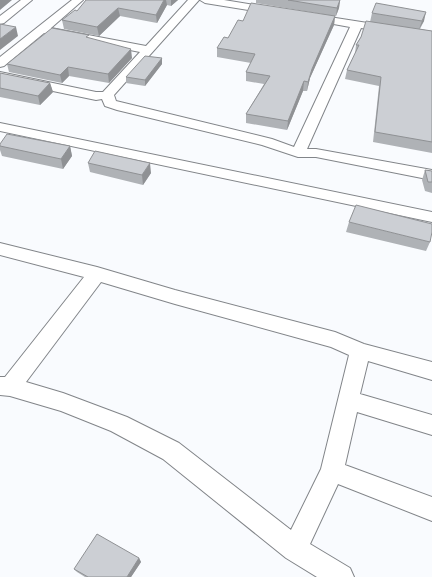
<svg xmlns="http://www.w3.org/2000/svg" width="432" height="577" font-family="Jost,sans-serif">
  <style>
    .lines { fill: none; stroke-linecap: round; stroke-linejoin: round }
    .minor-casing { stroke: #828589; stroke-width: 2 }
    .minor { fill: #fff; fill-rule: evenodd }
    .wall { fill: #afb2b6 }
    .shaded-wall { fill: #8f9194 }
    .building { fill: #cccfd4; stroke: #8f9194 }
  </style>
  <rect width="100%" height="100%" fill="#f9fbfe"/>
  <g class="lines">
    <defs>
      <path id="minor" d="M21,0H32L4,23L0,24V16Z
        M72,0H83L51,28L146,46L188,0H199L114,95L116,101L272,139L294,147L350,27L306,19L305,17L306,15L310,14L432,33V39L361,28L307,149H316L432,170V180L316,157H298L262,145L117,110L105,106L102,99L96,100L0,80V72L96,92H103L140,52L44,33L4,66L0,67V57Z
        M200,0H224L273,8L278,11L273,14L205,3Z
        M0,123L432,212V222L0,131Z
        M0,243L97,267L175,290L335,332L364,344L432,362V380L368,361L360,394L432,415V435L357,412L345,465L432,497V521L338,484L310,544L350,568L354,577H317L286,558L163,459L111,431L61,411L10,396L0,395V377H5L84,277L0,255ZM101,282L175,304L331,347L349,355L321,469L291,530L179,443L127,417L63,393L26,382Z"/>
    </defs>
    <!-- minor casing -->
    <use href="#minor" class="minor-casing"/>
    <!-- minor -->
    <use href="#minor" class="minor"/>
  </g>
  <!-- wall -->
  <path class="wall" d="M86,0H178L171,6L167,5L157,23L120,16L99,36L64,29L62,20L77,11Z
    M256,0H340L339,8L336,16H335L334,25L310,78L307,91H303L287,130L246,123V114L264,84L246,81V72L251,63L217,57V48L228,38L243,21L322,14L256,3Z
    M372,13L424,21L420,29L432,31V153L373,142L379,86L345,79L347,70L355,54L356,45L370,22Z
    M89,38L132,58L109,83L69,76L62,83L9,72L7,64Z
    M162,58V64L145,86L126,83V77Z
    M0,73L50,83L53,92L40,105L0,97Z
    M0,144L70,146L72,156L63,169L2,156L0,150Z
    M88,163L151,173L143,185L90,172Z
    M425,170L432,171V193L425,191L422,180Z
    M349,222L430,242L426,251L346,232Z
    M139,558L141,562L131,577H85L77,572L74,569Z"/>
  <!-- shaded-wall -->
  <path class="shaded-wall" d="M0,0H12L0,10Z
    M164,0H166L167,5L157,23L156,15Z
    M171,0H178L171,6Z
    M340,0L339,8L336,16L337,8Z
    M118,8L120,16L99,36L97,27Z
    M426,12L424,21L419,29L422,21Z
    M335,16L334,25L310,78L307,91L308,82L312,69Z
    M16,27L18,36L0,50V39Z
    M131,49L132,58L109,83L108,74Z
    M162,58V64L145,86V80Z
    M68,67L69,76L62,83L60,75Z
    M304,81L303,91L287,130L288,121Z
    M50,83L53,92L40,105L38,96Z
    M70,146L72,156L63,169L61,159Z
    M150,163L151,173L143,185L142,175Z
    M139,558L141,562L131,577H127Z"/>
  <!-- building -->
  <path class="building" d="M86,0H164L156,15L118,8L97,27L62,20L75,10L77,11Z
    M288,0H340L337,8Z
    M251,3L335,16L312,69L308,82L304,81L288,121L246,114L270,76L246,72L255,54L217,48L224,37L228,38L238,20L243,21Z
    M376,3L426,12L422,21L372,13Z
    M366,21L432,31V142L375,132L381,77L347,70L359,45H356L361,37Z
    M0,24L16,27L0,39Z
    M52,28L89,35L86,37L131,49L108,74L68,67L60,75L7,64Z
    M145,56L162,58L145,80L126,77Z
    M0,73L50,83L38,96L0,88Z
    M7,134L70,146L61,159L0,146V144Z
    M95,151L150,163L142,175L88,163Z
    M425,170L432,171V182H428Z
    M356,205L432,224V232L430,242L349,222Z
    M97,534L139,558L127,577H88L74,569Z"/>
</svg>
